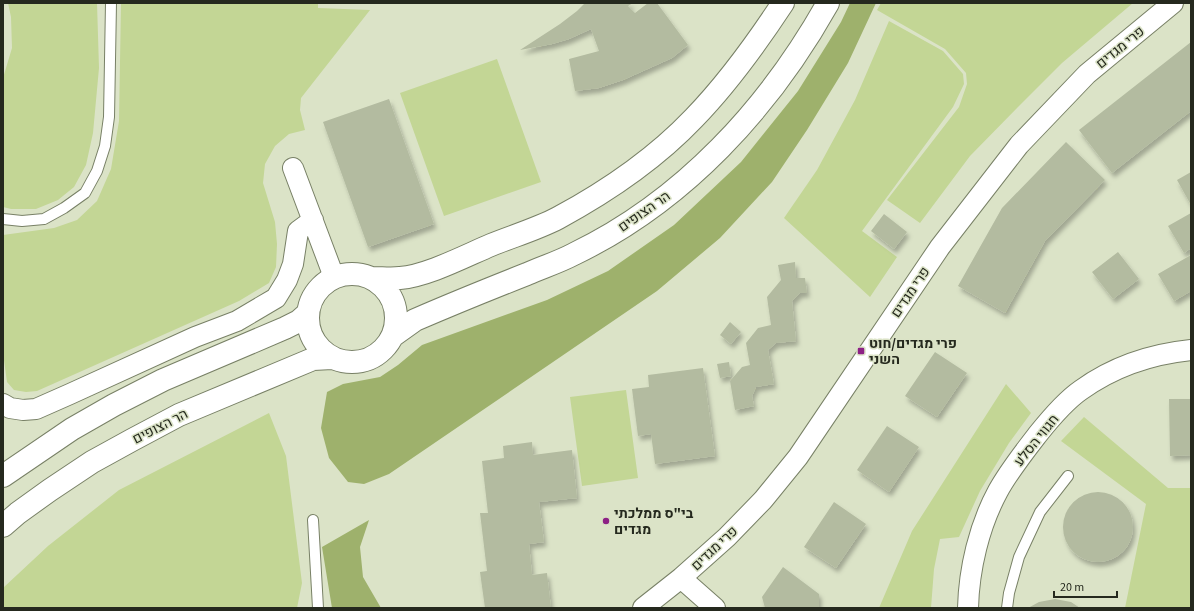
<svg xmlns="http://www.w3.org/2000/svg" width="1194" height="611" font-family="'Source Sans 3',Heebo,sans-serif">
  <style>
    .green { fill: #c3d695 }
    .forest { fill: #9eb16c }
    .building { fill: #b3bba0; filter: url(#shadow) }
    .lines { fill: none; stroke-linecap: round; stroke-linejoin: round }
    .service-casing { stroke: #788066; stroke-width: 12 }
    .minor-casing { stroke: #788066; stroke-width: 22 }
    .secondary-casing { stroke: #788066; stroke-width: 24 }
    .service { stroke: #fff; stroke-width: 10 }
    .minor { stroke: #fff; stroke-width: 20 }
    .secondary { stroke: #fff; stroke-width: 22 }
    .poi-dot { fill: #8d2185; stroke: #dbe3c7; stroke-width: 1.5 }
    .labels { text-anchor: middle; stroke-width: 3; stroke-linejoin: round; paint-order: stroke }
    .street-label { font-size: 14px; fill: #25291e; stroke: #dbe3c7 }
    .poi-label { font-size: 14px; font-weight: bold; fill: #25291e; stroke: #dbe3c7; text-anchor: start }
  </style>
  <defs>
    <filter id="shadow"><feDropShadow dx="2.5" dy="4.5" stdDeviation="2" flood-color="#0004"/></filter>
  </defs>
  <rect width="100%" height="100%" fill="#dbe3c7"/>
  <!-- green -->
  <path class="green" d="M8,3H97L99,68L93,133L86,165L74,187L58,200L36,209H11L3,207V78L12,48L11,17Z
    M121,3H318V8L370,10L301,98L300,110L305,130L289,134L275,146L265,164L263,183L275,222L277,244L276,267L269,283L239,301L37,391L26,392L14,390L7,382L3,353V235L54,228L77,220L97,201L111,169L119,121Z
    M881,3H1133L1062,63L1020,105L970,156L920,223L887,200L959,107L967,84L966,73L945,49L877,10Z
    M889,21L943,51L963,74L964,84L953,107L862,231L897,257L870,297L784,218L817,170L855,100Z
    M497,59L541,182L444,216L400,93Z
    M1006,384L1031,413L1009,443L980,491L959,537L940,539L934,569L931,608H879L912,531Z
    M626,390L638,478L582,486L570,397Z
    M269,413L286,456L302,583L297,608H3V588L48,546L119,490Z
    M1084,417L1168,488H1191V608H1125L1146,504L1061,441Z"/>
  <!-- forest -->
  <path class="forest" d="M850,3H876L848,63L807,130L772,182L720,238L657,291L389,474L364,484L348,482L329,458L321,428L327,392L343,384L380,377L398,365L422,345L547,300L608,271L674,225L741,162L798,91L841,22Z
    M369,520L360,547L363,577L381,608H332L322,547Z"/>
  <!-- building -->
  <path class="building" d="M585,3H633L628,6L635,13L648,3H657L688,45L672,58L623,80L599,88L575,91L569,59L599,51L591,29L569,39L552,44L520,50L560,24L577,11Z
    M1191,42V111L1112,173L1079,130Z
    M389,99L434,224L368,247L323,122Z
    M1066,142L1105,180L1045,241L1005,313L958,286L1002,208Z
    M1191,172V205L1177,180Z
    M1191,213V248L1184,253L1168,226Z
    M884,214L907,232L894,249L871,231Z
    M1118,252L1139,279L1113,299L1092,272Z
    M1191,255V291L1174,301L1158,274Z
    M795,262L796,278H805L807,293H800L792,301L796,341L776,343L768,350L774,384L756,387L752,396L754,406L735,410L730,381L742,367L750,365L746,343L758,328L771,325L767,297L781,280L778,265Z
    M730,322L741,332L731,344L720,335Z
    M935,352L967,373L937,417L905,396Z
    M729,362L731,376L720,378L717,364Z
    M703,368L715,456L655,464L651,434L638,436L632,389L649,387L648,375Z
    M1169,399H1191V455L1170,456Z
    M887,426L919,447L889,492L857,470Z
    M532,442L533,455L572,450L577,498L539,502L544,542L529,544L532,575L547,573L551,608H485L480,572L487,571L480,513H488L482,461L504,458L503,446Z
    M1063 527a35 35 0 1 1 70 0a35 35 0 1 1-70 0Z
    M834,502L866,524L836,568L804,547Z
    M783,567L819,594V608H765L762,597Z
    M1055,599L1071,602L1080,608H1028L1039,602Z"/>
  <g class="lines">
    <defs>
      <path id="service" d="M3,219L22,221L44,219L64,208L85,193L97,171L105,146L109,117L111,3
        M313,520L318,608
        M1007,608L1009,593L1019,557L1040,512L1068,476"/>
      <path id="minor" d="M293,168L334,277
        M3,404L10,408L23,410L36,409L70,394L195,337L237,321L276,298L287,280L293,264L298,231L313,220
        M681,578L715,608
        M643,608L681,578L727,537L763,500L798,457L940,247L1019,145L1087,74L1173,3
        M968,608C969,569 979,526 998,491C1009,471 1024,452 1038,434C1050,419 1065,401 1081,390C1113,367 1152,354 1191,350"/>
      <path id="secondary" d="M308 318a44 44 0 1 1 88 0a44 44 0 1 1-88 0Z
        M373,278C382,278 391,279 400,278C427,276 465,256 491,245C513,236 537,229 558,218C608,191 655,159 694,118C728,83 756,44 783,3
        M394,335L415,320C452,304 489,289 527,274C543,267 559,262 574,254C684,201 769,108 828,3
        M3,476L72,429L114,405L163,380L285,328L299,321L308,313
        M3,526L18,513L50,490L92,462L132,440L179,415L313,359L332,358"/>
    </defs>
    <!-- service casing -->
    <use href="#service" class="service-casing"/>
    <!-- minor casing -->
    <use href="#minor" class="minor-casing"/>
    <!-- secondary casing -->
    <use href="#secondary" class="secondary-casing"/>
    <!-- service -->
    <use href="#service" class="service"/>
    <!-- minor -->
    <use href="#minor" class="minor"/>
    <!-- secondary -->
    <use href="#secondary" class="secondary"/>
  </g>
  <!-- markers -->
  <g class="poi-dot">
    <rect x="857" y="347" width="8" height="8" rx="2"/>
    <circle cx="606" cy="521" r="4"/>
  </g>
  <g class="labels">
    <!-- street labels -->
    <g class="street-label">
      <text transform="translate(1120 47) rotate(-39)" y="5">פרי מגדים</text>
      <text transform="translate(644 211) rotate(-35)" y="5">הר הצופים</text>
      <text transform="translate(910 292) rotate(-56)" y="5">פרי מגדים</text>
      <text transform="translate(160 426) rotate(-27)" y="5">הר הצופים</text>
      <text transform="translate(1036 440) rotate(-51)" y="5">חגווי הסלע</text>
      <text transform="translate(714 548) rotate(-43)" y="5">פרי מגדים</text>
    </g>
    <!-- poi labels -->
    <g class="poi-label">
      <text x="869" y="348">פרי מגדים/חוט<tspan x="869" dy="16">השני</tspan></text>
      <text x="614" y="518">בי"ס ממלכתי<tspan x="614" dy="16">מגדים</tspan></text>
    </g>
  </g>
  <!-- border -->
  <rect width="1194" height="611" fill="none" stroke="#25291e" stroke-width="8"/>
  <!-- scale -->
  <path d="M1054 591v6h63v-6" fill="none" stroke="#25291e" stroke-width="2"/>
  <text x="1060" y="591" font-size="12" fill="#25291e" stroke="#dbe3c7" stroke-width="3" paint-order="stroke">20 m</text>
</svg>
